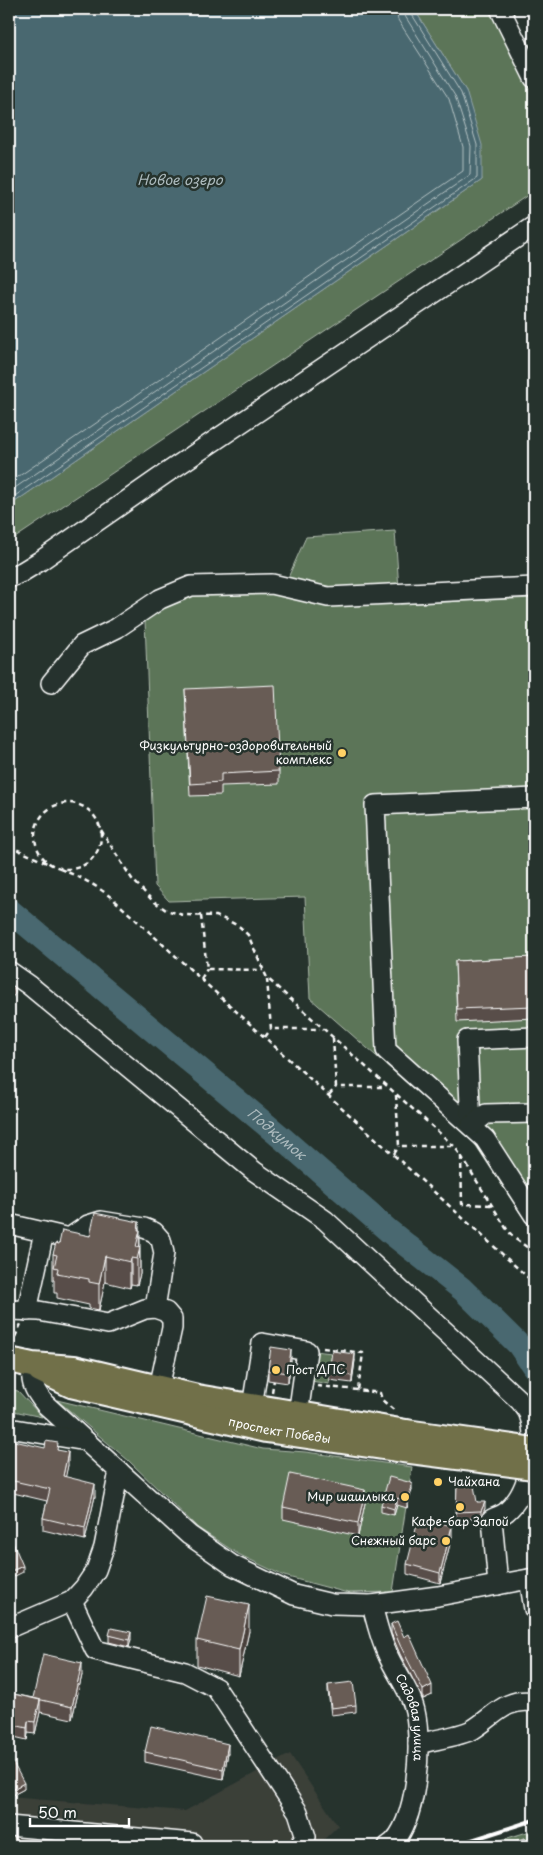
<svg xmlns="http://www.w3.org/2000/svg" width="543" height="1855" font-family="'Playpen Sans',sans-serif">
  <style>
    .built { fill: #3a3f39 }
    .green { fill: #5c7459; stroke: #aebaac }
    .water { fill: #48686f; stroke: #91a4a9 }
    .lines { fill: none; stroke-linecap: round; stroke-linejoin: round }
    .shore { stroke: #b6c3c5; stroke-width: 1 }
    .river { stroke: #48686f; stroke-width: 24 }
    .minor-casing { stroke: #fff; stroke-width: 22 }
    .major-casing { stroke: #fff; stroke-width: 28 }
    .path { stroke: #fff; stroke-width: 2.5; stroke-dasharray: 5 4; stroke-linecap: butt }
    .minor { stroke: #26332d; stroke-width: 19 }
    .major { stroke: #71704a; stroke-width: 24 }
    .rail { stroke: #fff; stroke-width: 4 }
    .major-bridge-casing { stroke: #fff; stroke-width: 28; stroke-linecap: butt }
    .major-bridge { stroke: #71704a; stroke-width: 24 }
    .wall { fill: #594e48; stroke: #fff }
    .shaded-wall { fill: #48403b; stroke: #fff }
    .building { fill: #675b54; stroke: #fff }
    .poi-dot { fill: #ffd166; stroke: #26332d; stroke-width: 2 }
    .labels { text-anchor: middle; stroke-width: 5; stroke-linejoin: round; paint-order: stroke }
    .poi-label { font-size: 12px; fill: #fff; stroke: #26332d; text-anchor: end }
    .street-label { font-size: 12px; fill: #fff; stroke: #26332d }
    .water-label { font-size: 14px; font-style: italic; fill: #adbbbe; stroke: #26332d }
  </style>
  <rect width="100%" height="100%" fill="#26332d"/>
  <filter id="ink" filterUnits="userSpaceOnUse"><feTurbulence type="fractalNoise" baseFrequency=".02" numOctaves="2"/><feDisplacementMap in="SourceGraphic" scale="10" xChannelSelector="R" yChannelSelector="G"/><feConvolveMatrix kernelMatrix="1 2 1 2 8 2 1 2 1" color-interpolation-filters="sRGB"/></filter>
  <g filter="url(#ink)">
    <!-- built -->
    <path class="built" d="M290,1754L338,1826L317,1846H9V1797L185,1811Z"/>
    <!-- green -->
    <path class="green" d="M414,9H492L534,89V191L9,542V506L482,180L466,91Z
      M395,531L400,604L534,598V1217L526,1222L473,1141L310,998L305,897L169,901L155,886L145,620L181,593L283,589L306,537Z
      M314,1351L341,1354L331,1365L313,1363Z
      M312,1369L330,1371L329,1384L311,1381Z
      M9,1389L18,1391L42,1417L9,1410Z
      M57,1400L263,1449L306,1452L412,1467L393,1592L348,1593L284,1576L238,1554L198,1528L129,1461Z
      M534,1830V1846H481Z"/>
    <!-- water -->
    <path class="water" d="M9,9H414L466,91L482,145V180L9,506Z"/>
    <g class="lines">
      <!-- shore -->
      <path class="shore" d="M9,483L463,171V147L449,99L398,20L396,9
        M9,492L470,175L471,146L455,96L405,16L403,9
        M9,500L477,178V145L461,93L411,13L410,9"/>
      <!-- river -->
      <path class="river" id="s1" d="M9,910L282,1138L390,1232L462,1289L519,1345L534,1367"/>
      <defs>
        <g id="minor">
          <path d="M500,9L534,78"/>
          <path d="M9,578L22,572L40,561L165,474L534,226"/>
          <path d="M51,683L82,645L117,628L160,599L191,586L272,584L328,597L534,587"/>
          <path d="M534,798L375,805L386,1050L485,1139L534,1215"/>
          <path d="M9,971L29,985L254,1171L325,1220L520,1401C523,1405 527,1409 529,1414C539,1442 530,1492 506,1512C502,1515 496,1517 492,1519L498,1585"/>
          <path d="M471,1126L467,1040L534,1037"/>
          <path d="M471,1126L486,1114L534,1113"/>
          <path d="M9,1224L69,1238L88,1225L101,1221L144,1228L154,1232L161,1240L164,1253L155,1308"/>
          <path d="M9,1310L39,1311L108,1324L145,1309L155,1308L166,1312L172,1319V1328L159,1388"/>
          <path d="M27,1311L44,1232"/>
          <path d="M32,1365C30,1383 34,1390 45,1404L189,1535L232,1565L294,1595L332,1604L372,1605L438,1596L534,1578"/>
          <path d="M252,1407L262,1343L307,1351L298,1415"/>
          <path d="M9,1428L86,1441"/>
          <path d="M529,1579L534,1609"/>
          <path d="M72,1601L95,1650L185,1672L216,1688L298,1812L306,1837L299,1846"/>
          <path id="s2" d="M372,1605C376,1621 380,1638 387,1653C394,1670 407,1686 413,1704C424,1734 418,1829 388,1846"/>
          <path d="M9,1628L72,1601L84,1588L96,1570L104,1547L119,1471"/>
          <path d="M418,1744C432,1740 460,1736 472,1730C494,1717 505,1697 534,1702"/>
          <path d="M9,1826L192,1843V1846"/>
        </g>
        <g id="major">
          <path d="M9,1360L32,1365L74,1368L197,1397L406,1432"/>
          <path id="s3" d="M40,1370L71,1385L266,1430L403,1450"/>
        </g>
      </defs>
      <!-- minor casing -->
      <use href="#minor" class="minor-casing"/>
      <!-- major casing -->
      <use href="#major" class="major-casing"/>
      <!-- path -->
      <path class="path" d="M35 836a33 33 0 1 1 66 0a33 33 0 1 1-66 0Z
        M101,830L132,879L152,900L166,910L183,915L216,916L229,921L240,927L248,935L267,978L454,1146L460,1154L506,1228L514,1238L534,1252
        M9,846L47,863
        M60,869C80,877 96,885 112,898L534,1283
        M201,916L207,969L263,970
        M201,979L207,969
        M267,979L271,1029H320
        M265,1037L271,1029
        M333,1038L336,1087H385
        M329,1095L336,1087
        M396,1095L399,1146H452
        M394,1154L399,1146
        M461,1156L462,1204L492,1205
        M15,1337L21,1324
        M323,1348L363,1353L358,1390L380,1393L382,1400L395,1411
        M319,1367L331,1369
        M317,1386L358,1390
        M272,1392L274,1380"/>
      <!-- minor -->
      <use href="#minor" class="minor"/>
      <!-- major -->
      <use href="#major" class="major"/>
      <!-- rail -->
      <path class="rail" d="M453,1846L534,1820"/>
      <defs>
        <path id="major-bridge" d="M406,1432L534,1450
          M403,1450L534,1467"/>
      </defs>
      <!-- major-bridge casing -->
      <use href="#major-bridge" class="major-bridge-casing"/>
      <!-- major-bridge -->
      <use href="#major-bridge" class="major-bridge"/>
    </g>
    <!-- wall -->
    <path class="wall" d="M185,689L279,771V784L221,786V795L190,796Z
      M534,957V1018L457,1022L455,961Z
      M140,1230V1274L137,1285L131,1284L130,1288L105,1282L99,1310L89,1308V1305L57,1298V1293H54V1280H53V1254L59,1244L90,1236Z
      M291,1360L288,1383L268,1380V1370Z
      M355,1360L352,1383L329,1380V1373Z
      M9,1445L58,1450L68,1465L65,1477L95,1496L85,1540L43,1530V1518L47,1501L9,1492Z
      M457,1485L485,1508L481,1518L456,1519Z
      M412,1489L407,1508L397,1505L394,1515L381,1512V1505Z
      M365,1503L358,1536L283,1519V1507Z
      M452,1536L440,1583L407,1574V1564Z
      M391,1624L432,1695L423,1699L400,1654L391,1633Z
      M249,1631L239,1676L197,1665V1640Z
      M109,1635L131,1639L129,1647L109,1642Z
      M82,1675L72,1719L40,1712L35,1734L28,1733L27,1740L14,1737V1730L9,1729V1693L33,1698Z
      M328,1685L356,1705V1712L331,1715L328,1691Z
      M145,1752L228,1753L223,1779L145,1762Z
      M9,1760L24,1789L11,1796L9,1792Z"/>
    <!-- shaded-wall -->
    <path class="shaded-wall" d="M15,988V994L9,1001V994Z
      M139,1222L140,1274L137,1285V1259L136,1247L138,1230Z
      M105,1256V1282L99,1310V1284Z
      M131,1258V1284L130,1288V1262Z
      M291,1350V1360L288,1383V1373Z
      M355,1354V1360L352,1383V1376Z
      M68,1452V1465L63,1489V1476Z
      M412,1483V1489L407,1508V1501Z
      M95,1484V1496L85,1540V1528Z
      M365,1490V1503L358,1536V1523Z
      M397,1498V1505L394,1515V1509Z
      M485,1502V1508L481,1518V1511Z
      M452,1526V1536L440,1583V1573Z
      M23,1566V1572L9,1579V1572Z
      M249,1605V1631L239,1676V1650Z
      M131,1632V1639L129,1647V1640Z
      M82,1663V1675L72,1719V1707Z
      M432,1685V1695L423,1699V1690Z
      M40,1700V1712L35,1734V1722Z
      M28,1721V1733L27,1740V1728Z
      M228,1744V1753L223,1779V1769Z
      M24,1783V1789L11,1796V1790Z"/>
    <!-- building -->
    <path class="building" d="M275,685L279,771L221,774V782L190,784L185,689Z
      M534,957V1006L457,1009L455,961Z
      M9,982L15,988L9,994Z
      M95,1213L139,1222L138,1230H140L136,1247L140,1248L137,1259L131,1258L130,1262L105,1256L99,1284L89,1282V1279L57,1273L58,1268L54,1267L57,1255L53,1254L56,1243L59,1244L62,1230L90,1236Z
      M271,1347L291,1350L288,1373L268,1370Z
      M332,1351L355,1354L352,1376L329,1373Z
      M10,1440L45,1448L46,1441L58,1443L57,1450L68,1452L63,1476L95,1484L85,1528L43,1518L50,1489L9,1480V1445Z
      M290,1474L365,1490L358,1523L283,1507Z
      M389,1477L412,1483L407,1501L397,1498L394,1509L381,1505Z
      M457,1485L474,1486L477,1502H485L481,1511L456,1512Z
      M419,1517L452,1526L440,1573L407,1564Z
      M9,1533L23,1566L9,1572Z
      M207,1596L249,1605L239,1650L197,1640Z
      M397,1621L404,1637L409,1634L432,1685L423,1690L400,1645L391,1624Z
      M111,1628L131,1632L129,1640L109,1635Z
      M43,1654L82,1663L72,1707L33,1698Z
      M353,1682L356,1705L331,1708L328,1685Z
      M9,1693L40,1700L35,1722L28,1721L27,1728L14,1725L16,1718L9,1716Z
      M151,1726L228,1744L223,1769L145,1752Z
      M11,1759L24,1783L11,1790L9,1785V1760Z
      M525,1838L528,1846H517L515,1841Z"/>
  </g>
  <!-- markers -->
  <g class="poi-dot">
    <circle cx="342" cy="753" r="5"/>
    <circle cx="276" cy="1370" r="5"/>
    <circle cx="438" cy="1482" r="5"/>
    <circle cx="405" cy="1497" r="5"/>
    <circle cx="460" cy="1507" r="5"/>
    <circle cx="446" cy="1541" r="5"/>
  </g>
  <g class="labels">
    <!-- poi labels -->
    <g class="poi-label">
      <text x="332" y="750">Физкультурно-оздоровительный<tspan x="332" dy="14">комплекс</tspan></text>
      <text x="286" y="1374" text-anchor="start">Пост ДПС</text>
      <text x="448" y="1486" text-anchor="start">Чайхана</text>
      <text x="395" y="1501">Мир шашлыка</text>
      <text x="460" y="1526" text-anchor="middle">Кафе-бар Запой</text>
      <text x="436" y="1545">Снежный барс</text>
    </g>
    <!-- street labels -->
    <g class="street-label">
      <text dy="4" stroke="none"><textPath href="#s3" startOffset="248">проспект Победы</textPath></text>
      <text dy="4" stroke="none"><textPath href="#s2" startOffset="120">Садовая улица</textPath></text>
    </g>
    <!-- water labels -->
    <g class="water-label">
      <text x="180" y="185">Новое озеро</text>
      <text dy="5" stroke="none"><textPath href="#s1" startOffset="349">Подкумок</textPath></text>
    </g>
  </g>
  <!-- margin -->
  <rect width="543" height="1855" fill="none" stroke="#26332d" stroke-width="30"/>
  <rect x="15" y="15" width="513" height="1825" fill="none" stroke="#fff" stroke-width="2" filter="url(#ink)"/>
  <!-- scale -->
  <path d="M30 1818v8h99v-8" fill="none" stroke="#ffffff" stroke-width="2.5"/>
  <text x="38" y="1818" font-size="15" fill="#ffffff" stroke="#26332d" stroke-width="4" paint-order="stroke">50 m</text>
</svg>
